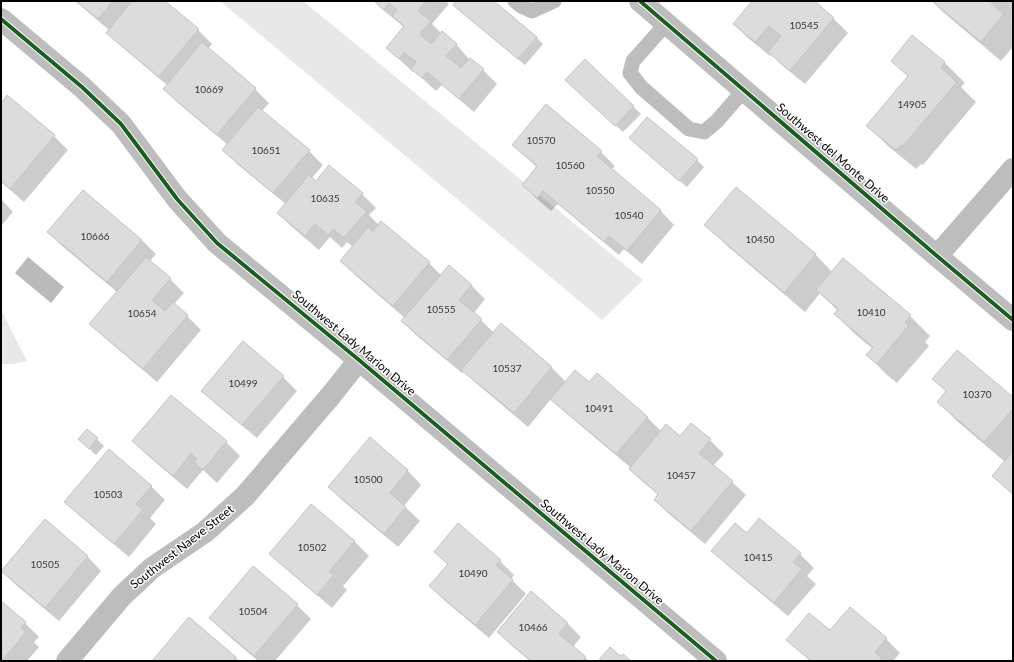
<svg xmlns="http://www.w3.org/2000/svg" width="1014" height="662" font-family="Lato,sans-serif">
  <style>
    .green { fill: #e8e8e8 }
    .water { fill: #bababa }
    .shadow { fill: #0003 }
    .building { fill: #dcdcdc; stroke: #c4c4c4 }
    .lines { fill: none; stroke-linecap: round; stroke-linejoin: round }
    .lane { stroke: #bdbdbd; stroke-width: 15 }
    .street { stroke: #bdbdbd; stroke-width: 22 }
    .cycleway-casing { stroke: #fff; stroke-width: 6 }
    .cycleway { stroke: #1b5e20; stroke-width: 4 }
    .labels { text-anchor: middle; stroke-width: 3; stroke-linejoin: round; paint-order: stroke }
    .number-label { font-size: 10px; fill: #373737 }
    .street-label { font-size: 12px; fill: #000; stroke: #fff }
  </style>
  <rect width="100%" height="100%" fill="#fff"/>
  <!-- green -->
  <path class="green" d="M220,1H303L643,280L602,320Z
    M1,310L27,361L13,364H1Z"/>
  <!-- water -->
  <path class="water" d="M28,257L64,287L51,303L15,273Z"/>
  <!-- shadow -->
  <path class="shadow" d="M75,1H164L198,30L212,44L208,49L255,89L269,103L262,111L309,151L323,165L311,179L316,183L362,194L376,208L369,215L379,225L429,263L441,275L449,266L472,286L485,299L474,313L494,333L501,324L552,368L566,382L589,384L647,417L662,432L680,438L691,424L710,440L724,454L713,466L732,482L746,495L705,544L669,514L655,500L659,495L644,483L630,469L631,468L566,413L551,399L528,427L476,383L464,371L462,373L416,335L402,321L405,318L355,275L341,261L353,247L347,242L342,248L330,237L319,250L292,227L278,213L286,204L237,164L224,150L228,145L178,103L164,89L167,85L121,46L107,32L109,30Z
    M374,1H445L449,4L432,24L442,34L456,44L469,59L483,70L497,84L474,112L442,85L436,91L414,71L413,72L401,61L387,48L404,27L383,10Z
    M458,1H493L536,37L543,44L525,65L461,12L454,5Z
    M754,1H813L834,19L848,33L805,84L783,66L771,54L770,56L748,38L734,24Z
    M932,1H1013V20L1011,22L1013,24V47L1001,61L943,12Z
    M913,36L945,63L965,83L961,87L976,102L923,165L921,164L916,169L888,146L868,126L909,77L892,61Z
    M585,61L641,114L623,132L574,87Z
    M8,97L54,136L68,150L24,202L1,182V105Z
    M630,138L697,160L704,167L687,187L637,145Z
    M513,145L601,152L615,166L611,170L661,211L674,225L642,264L624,249L619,255L558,204L551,211L537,199L523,185L538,168L527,158Z
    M736,188L816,255L832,272L910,316L930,336L925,342L929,346L897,383L887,375L867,355L873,349L855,334L835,314L838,311L820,293L805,312L725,244L706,224Z
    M83,191L142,240L156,254L150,261L170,279L184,293L174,304L187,316L201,330L157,382L105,338L91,324L117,292L62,246L48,232Z
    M1,199L13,212L1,226Z
    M243,342L283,377L297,391L257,438L216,404L202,390Z
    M171,396L226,442L240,456L217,483L203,470L187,489L147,455L133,441Z
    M1013,398V495L993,476L1005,462L958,422L938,402Z
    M87,430L104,446L96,455L86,446Z
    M370,439L408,471L421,485L404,506L420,521L398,547L343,501L329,487Z
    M151,486L165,500L150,518L156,524L129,557L80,516L66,502Z
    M311,506L355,542L369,556L343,586L347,590L332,608L284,567L270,554Z
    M45,521L88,557L101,571L59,621L16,585L2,571Z
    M747,534L800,554L814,568L807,576L816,584L788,616L727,565L713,551Z
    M435,551L500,561L514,575L511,579L526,594L489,638L444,600L430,586L448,565Z
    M1,603L25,623L39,637L34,642L39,647L27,661H1Z
    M297,605L311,619L275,661H258L224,632L210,618Z
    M189,619L236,658L239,661H153Z
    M567,623L581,637L573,647L589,661H530L512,646L498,632Z
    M830,631L886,639L900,653L893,661H810L788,640Z"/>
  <!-- building -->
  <path class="building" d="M76,1H113L98,19Z
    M132,1H165L199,29L159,77L106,33Z
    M374,1H426L418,11L431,21L420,34L431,44L442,31L457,44L446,56L461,68L470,58L484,69L459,99L427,72L422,78L411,69L416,62L404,52L399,59L386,48L404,26L392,16L397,10L389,3L384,10Z
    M456,1H494L537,37L518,59L453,5Z
    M752,1H815L834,18L790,71L768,52L781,36L769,26L755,42L733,24Z
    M932,1H992L991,3L1004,14L981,42Z
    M912,35L945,62L941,68L957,82L903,146L901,145L896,150L866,126L908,76L891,61Z
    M202,42L256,88L217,135L163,89Z
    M585,59L634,106L615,126L565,80Z
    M7,95L55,135L10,189L1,181V103Z
    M546,104L602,151L597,156L661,210L627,251L609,236L604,242L543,191L537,198L522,185L537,166L512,145Z
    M258,107L310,150L273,193L222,150Z
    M647,117L698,159L679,181L629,138Z
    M329,165L363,193L355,202L367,211L344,238L333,229L328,235L315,224L305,236L277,213L309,175L316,181Z
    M736,187L816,254L784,293L704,225Z
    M83,190L142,240L107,282L47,232Z
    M381,221L430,262L393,306L340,261L368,227L373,231Z
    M146,257L171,278L152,300L165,311L173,302L188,315L143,369L89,324Z
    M843,258L911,315L905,322L909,325L877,364L866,355L873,347L834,314L838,309L816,290Z
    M449,265L472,285L459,300L482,319L447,360L401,321Z
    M501,323L552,367L514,413L461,370Z
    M243,341L284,376L242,425L201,391Z
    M957,350L1013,397V409L984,442L937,402L946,391L932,379Z
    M575,370L589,382L597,373L648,417L616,454L550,399Z
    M171,395L227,441L203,470L194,462L197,459L191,454L173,476L132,441Z
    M691,423L711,439L699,453L733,481L691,531L654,500L658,494L629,469L666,424L680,436Z
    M87,429L98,438L89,449L78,439Z
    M370,437L408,470L390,493L406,507L384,534L328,487Z
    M109,449L152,486L136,504L143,510L114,544L64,502Z
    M1013,451V494L992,476Z
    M311,504L355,541L329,572L334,575L317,595L269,554Z
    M759,518L801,553L793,562L802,569L774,603L711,551L735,523L747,533Z
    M45,519L88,556L45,608L1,571Z
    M458,523L501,560L496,565L513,580L475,625L429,586L448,564L434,552Z
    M253,566L298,604L254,656L209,618Z
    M531,591L568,623L559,634L586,657L583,661H531L497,632Z
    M1,601L26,622L21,628L26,632L2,661Z
    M850,607L887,638L875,652L882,659L880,661H811L786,640L809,613L830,630Z
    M189,617L236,657L233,661H152Z
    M610,647L620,656L623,654L631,661H598Z"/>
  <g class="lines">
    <!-- lane -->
    <path class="lane" d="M515,1L521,6L532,11L554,1
      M666,24L633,61L630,73L641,87L689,129L704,132L717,121L744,90"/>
    <!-- street -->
    <path class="street" d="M640,1L937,256L1013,320
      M1,19L82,87L121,124L177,199L217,243L359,360L716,661
      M937,256L1013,169
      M67,661L122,596L152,568L205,532L245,496L332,394L359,360"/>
    <defs>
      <path id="cycleway" d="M640,1L937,256L1013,320
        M1,19L82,87L121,124L177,199L217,243L359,360L716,661"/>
    </defs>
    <!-- cycleway casing -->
    <use href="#cycleway" class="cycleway-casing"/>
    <!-- cycleway -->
    <use href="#cycleway" class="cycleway"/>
  </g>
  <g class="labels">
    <!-- number labels -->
    <g class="number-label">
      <text x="804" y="29">10545</text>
      <text x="209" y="93">10669</text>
      <text x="912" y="108">14905</text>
      <text x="541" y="144">10570</text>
      <text x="266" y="154">10651</text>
      <text x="570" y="169">10560</text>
      <text x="600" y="194">10550</text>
      <text x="325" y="202">10635</text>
      <text x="629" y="219">10540</text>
      <text x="95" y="240">10666</text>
      <text x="760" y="243">10450</text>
      <text x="441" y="313">10555</text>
      <text x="871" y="316">10410</text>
      <text x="142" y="317">10654</text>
      <text x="507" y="372">10537</text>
      <text x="243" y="387">10499</text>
      <text x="977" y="398">10370</text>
      <text x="599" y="412">10491</text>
      <text x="681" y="479">10457</text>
      <text x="368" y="483">10500</text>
      <text x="108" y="498">10503</text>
      <text x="312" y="551">10502</text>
      <text x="758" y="561">10415</text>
      <text x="45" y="568">10505</text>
      <text x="473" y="577">10490</text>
      <text x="253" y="615">10504</text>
      <text x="533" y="631">10466</text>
    </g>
    <!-- street labels -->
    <g class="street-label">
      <text transform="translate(833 153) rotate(41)" y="4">Southwest del Monte Drive</text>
      <text transform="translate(354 343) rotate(40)" y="4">Southwest Lady Marion Drive</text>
      <text transform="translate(182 547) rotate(-38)" y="4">Southwest Naeve Street</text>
      <text transform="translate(602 552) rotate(40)" y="4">Southwest Lady Marion Drive</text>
    </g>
  </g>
  <!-- border -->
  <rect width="1014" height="662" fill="none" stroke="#000000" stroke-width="4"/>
</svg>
